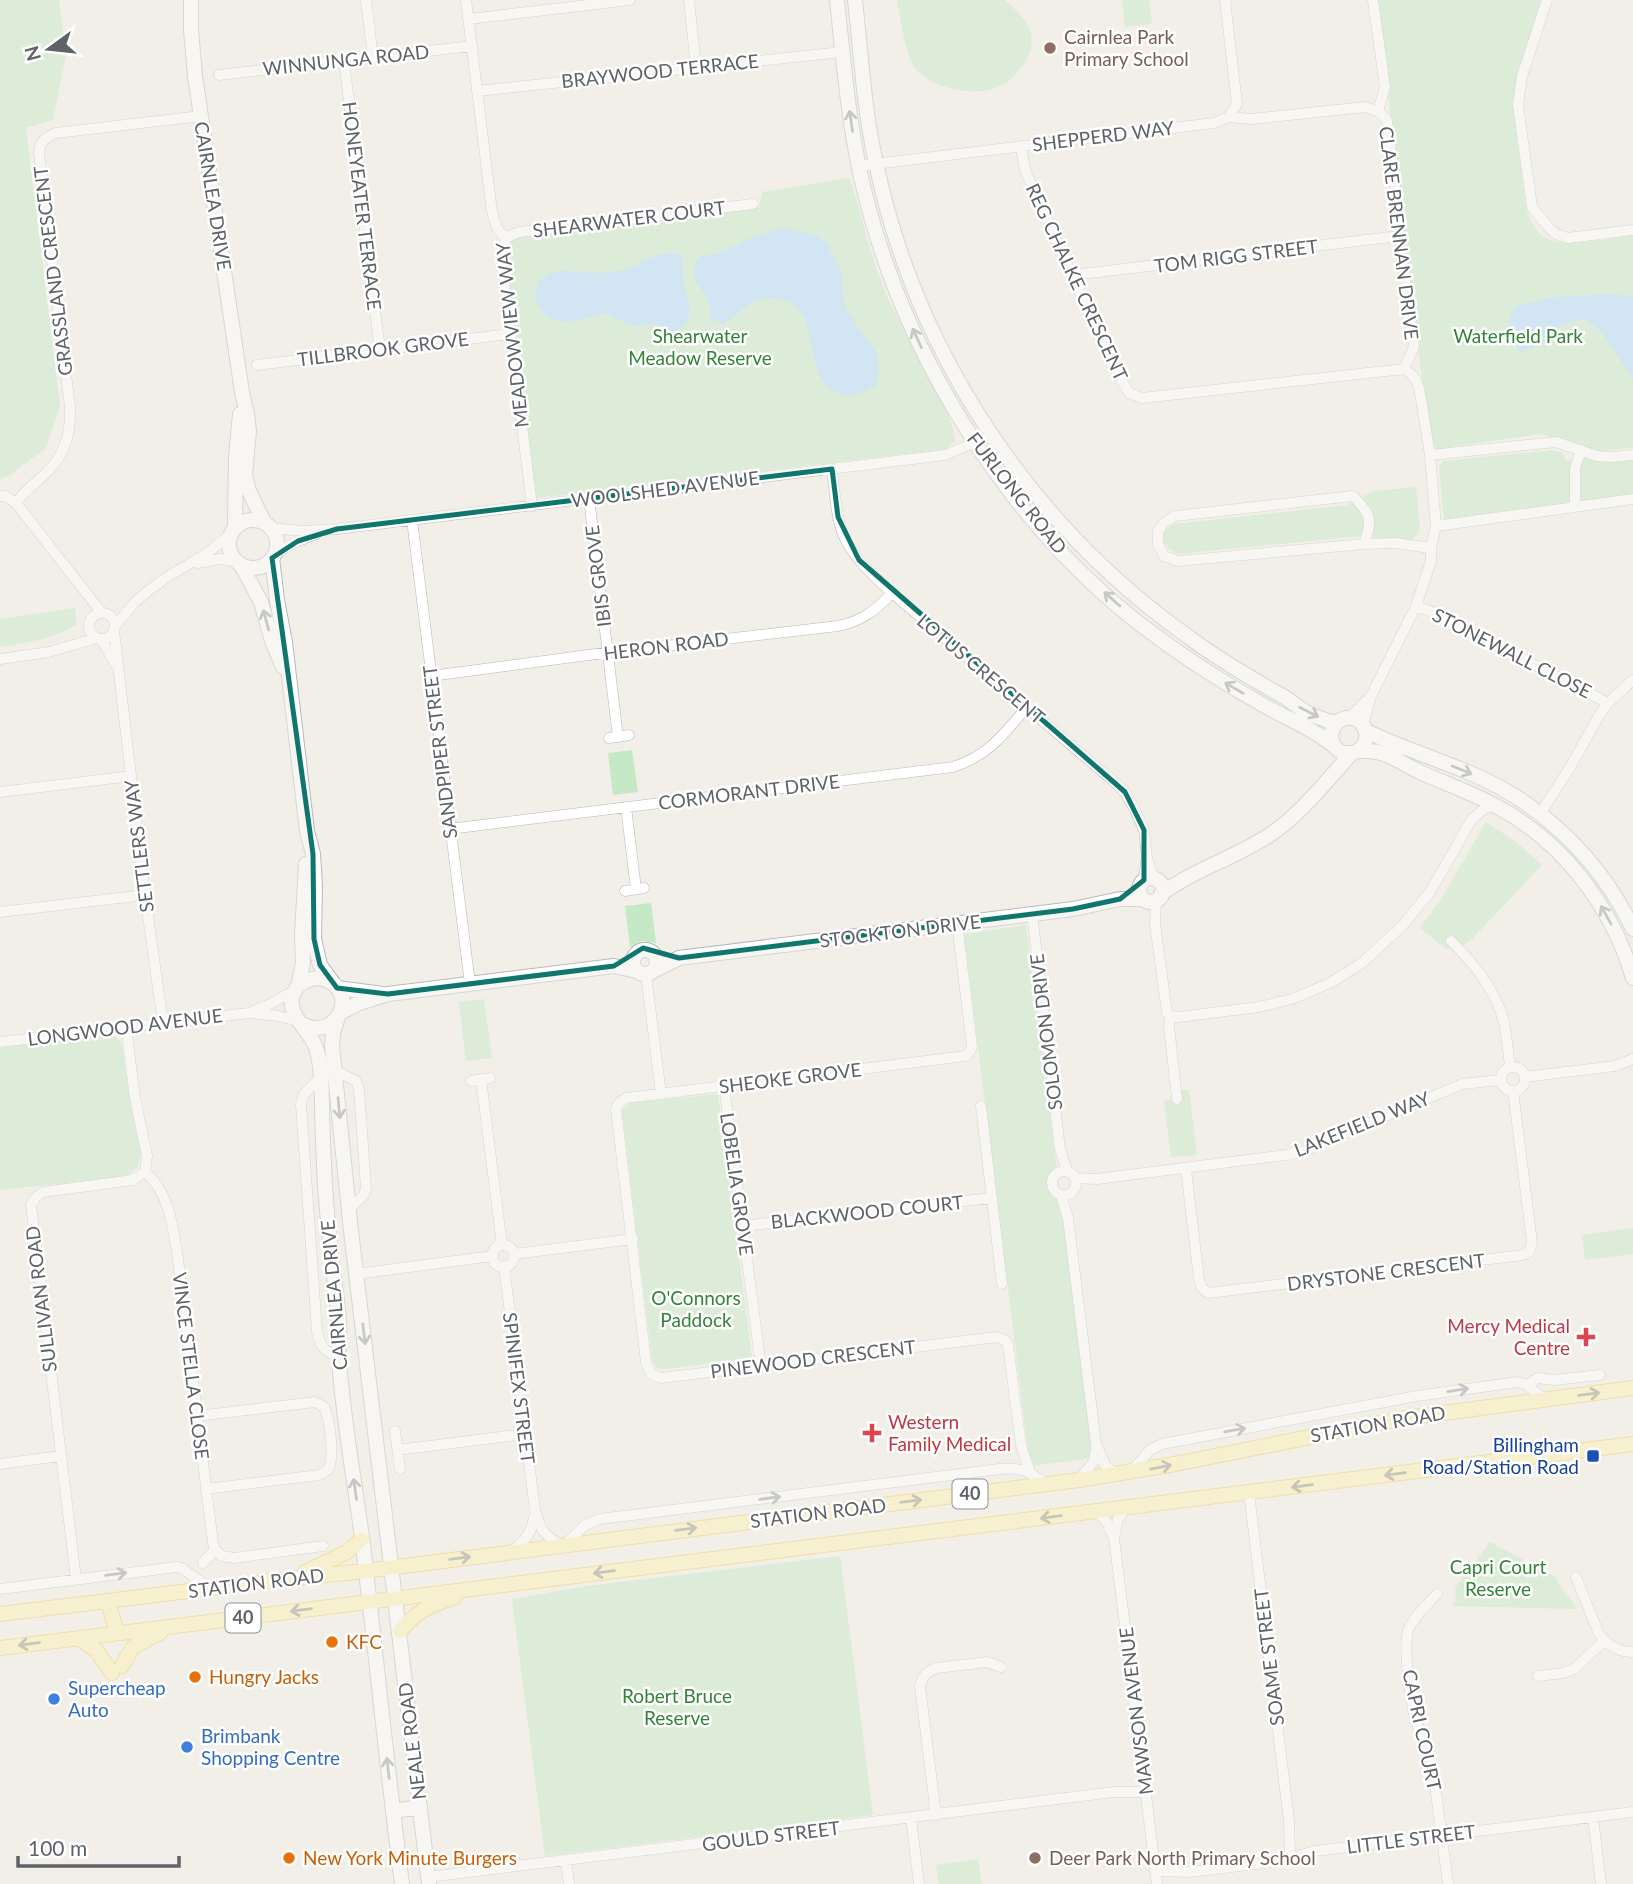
<svg xmlns="http://www.w3.org/2000/svg" width="1633" height="1884" font-family="Lato,sans-serif">
  <style>
    .green { fill: #c5e8c5 }
    .water { fill: #aadaff }
    .lines { fill: none; stroke-linecap: round; stroke-linejoin: round }
    .street-casing { stroke: #b5b8bc; stroke-width: 11 }
    .secondary-casing { stroke: #b6babf; stroke-width: 16 }
    .primary-casing { stroke: #f2c960; stroke-width: 16 }
    .street { stroke: #fff; stroke-width: 10 }
    .secondary { stroke: #fff; stroke-width: 14 }
    .primary { stroke: #fff2af; stroke-width: 14 }
    .oneway { stroke: #979a9d }
    .oneway2 { stroke: #979581 }
    .marked { fill: none; stroke: #0f766e; stroke-width: 5; stroke-linejoin: round }
    .education-dot { fill: #8d6e63; stroke: #fff; stroke-width: 2.5 }
    .health-dot { fill: #e0444e; stroke: #fff; stroke-width: 2.5 }
    .transit-dot { fill: #1a4fb4; stroke: #fff; stroke-width: 2.5 }
    .food-dot { fill: #e8710a; stroke: #fff; stroke-width: 2.5 }
    .shop-dot { fill: #3f7fe0; stroke: #fff; stroke-width: 2.5 }
    .labels { text-anchor: middle; stroke-width: 5; stroke-linejoin: round; paint-order: stroke }
    .shield { fill: #fff; stroke: #8f9295; stroke-width: 2 }
    .shield-label { font-size: 18px; font-weight: bold; fill: #5f6368 }
    .education-label { font-size: 19px; fill: #785e54; stroke: #fff; text-anchor: start }
    .street-label { font-size: 19px; fill: #5f6368; stroke: #fff }
    .park-label { font-size: 19px; fill: #348238; stroke: #fff }
    .health-label { font-size: 19px; fill: #be3a42; stroke: #fff; text-anchor: end }
    .transit-label { font-size: 19px; fill: #164399; stroke: #fff; text-anchor: end }
    .food-label { font-size: 19px; fill: #c56008; stroke: #fff; text-anchor: start }
    .shop-label { font-size: 19px; fill: #366cbe; stroke: #fff; text-anchor: start }
  </style>
  <rect width="100%" height="100%" fill="#f1efe8"/>
  <!-- green -->
  <path class="green" d="M0,0H59L66,55L53,120L26,128L60,406L46,448L7,477L0,479Z
    M897,0H1005C1013,8 1025,18 1029,28C1034,41 1031,54 1024,64C1017,73 1010,82 1000,86C977,98 931,89 915,68C906,56 900,16 897,0Z
    M1122,0H1149L1152,24L1125,27Z
    M1377,0H1542L1518,75L1513,106L1526,209C1530,218 1535,232 1544,237C1564,249 1611,238 1633,235V447L1597,452L1542,434L1437,449L1429,438Z
    M850,178L873,258L888,299L947,409L953,429L955,441L946,449L536,498L505,257L509,243L519,236L759,208L762,192Z
    M1553,450L1562,453L1566,460L1633,454V495L1444,519L1439,467L1443,461Z
    M1416,487L1420,531L1413,539L1352,537L1177,554C1167,549 1163,543 1164,532L1174,524L1347,505L1374,491Z
    M75,608L76,624C54,640 26,642 0,647V619Z
    M632,750L638,792L613,795L608,753Z
    M1486,822L1515,841L1542,865L1470,941L1463,946L1446,949L1420,928L1441,899Z
    M651,903L656,943L642,941L630,947L625,906Z
    M1026,925L1093,1458L1030,1466L964,934Z
    M484,999L492,1058L466,1061L459,1002Z
    M103,1035L116,1037L122,1044L130,1102L141,1152L138,1166L128,1175L112,1178L0,1190V1048Z
    M1180,1090H1189L1197,1155L1171,1157L1164,1101L1180,1099Z
    M718,1094L752,1358L665,1369L656,1368L652,1359L622,1110L629,1103Z
    M1633,1228V1254L1585,1260L1582,1235Z
    M1490,1542L1557,1578C1559,1592 1572,1596 1576,1609L1453,1606L1456,1598L1455,1588Z
    M840,1556L873,1815L545,1856L512,1599L587,1586Z
    M978,1859L982,1884H939L936,1865Z"/>
  <!-- water -->
  <path class="water" d="M783,228L817,236L826,242L842,273L843,300L848,313L877,354L879,371L876,386C861,394 846,401 831,389C806,370 818,324 794,305C786,299 773,298 763,299C744,302 738,317 722,324L711,318L710,306L705,294L695,281L694,267L700,256C724,255 734,245 755,236C764,233 774,231 783,228Z
    M668,253L678,254L683,260V278L690,309L687,323L678,331H667L651,323L636,326L625,323L605,313C581,321 543,332 536,298C535,292 537,283 542,279C558,264 576,274 595,273C605,273 617,272 627,269C641,264 653,255 668,253Z
    M1612,294L1633,297V379L1602,332L1585,318L1559,326L1544,344L1519,352L1507,328L1514,307L1555,297Z"/>
  <g class="lines">
    <defs>
      <path id="street" d="M366,0L373,58
        M466,0L492,212L497,228L506,239L502,250L501,257L532,506
        M689,0L696,67
        M1373,0L1385,87L1378,111
        M1547,0L1522,76L1518,105L1532,207L1549,228L1556,234L1568,238L1633,230
        M469,19L630,0
        M344,61L380,350
        M219,75L472,46
        M478,91L842,52
        M1228,117L1252,119L1365,107C1375,110 1381,111 1387,121L1399,215V236L1414,347L1404,369C1414,375 1418,381 1420,393L1430,455L1436,526L1431,548V561L1416,606L1371,696L1363,725
        M1021,146L1025,170L1112,364L1129,393L1142,398L1404,369
        M858,166L1214,123L1228,117L1237,104L1225,0
        M506,239L511,235L520,232L753,204
        M1073,275L1399,236
        M257,365L510,334
        M1430,455L1556,442L1597,456L1611,457L1633,455
        M832,469C835,490 835,513 843,534C852,557 874,576 892,593L1110,778L1125,792L1136,812L1144,830L1147,858L1154,879
        M0,496H5L16,503L101,612
        M589,499L618,737
        M16,503C25,490 36,483 47,472C65,455 71,431 70,407L39,153C40,141 45,138 56,133L201,116
        M1575,507V468L1581,450
        M412,520L470,984
        M1436,526L1633,499
        M271,528L304,531L337,529L945,455L969,445L989,432
        M1364,544C1373,520 1371,514 1353,496L1175,516L1164,523L1158,531V544L1164,556L1178,561L1364,544L1395,543L1431,548
        M274,554L298,541L316,534
        M198,563L220,559L237,561
        M1416,606L1430,611L1608,703
        M89 626a13 13 0 1 1 26 0a13 13 0 1 1-26 0Z
        M115,626L135,602L148,591L167,577L206,554L232,533
        M114,631L145,895L163,1023
        M101,639L116,665
        M0,659L49,652L97,638
        M431,676L596,654L838,626C862,621 875,611 892,593
        M1349,718L1370,697
        M609,738L629,735
        M0,792L131,776
        M626,807L636,889
        M1540,814L1569,769L1600,714L1608,703L1633,680
        M449,829L953,767C988,756 1004,734 1027,707
        M1144,880L1146,862
        M625,891L644,888
        M1156,900L1155,924L1167,1013L1171,1016L1178,1017L1259,1007L1292,999L1330,983L1362,963L1402,926L1430,892L1472,819L1484,809L1496,805
        M0,912L145,895
        M1032,914L1060,1149L1067,1171
        M957,924L972,1046L971,1050L966,1056L626,1098L619,1103L616,1109L646,1362L651,1374L661,1378L997,1337L1006,1341L1008,1345L1021,1445L1030,1472
        M1451,941C1473,962 1497,992 1504,1023C1507,1037 1508,1052 1510,1066
        M646,974L661,1094
        M253,1011L270,1004L295,990
        M1171,1016L1169,1026L1177,1099
        M0,1042L249,1013L279,1016L298,1021
        M1501 1079a12 12 0 1 1 24 0a12 12 0 1 1-24 0Z
        M336,1071L356,1081L359,1090L366,1188L364,1195L349,1209
        M321,1077L304,1094L301,1104L317,1332C321,1348 323,1350 338,1357
        M1525,1077L1615,1066L1633,1059
        M481,1079L502,1245
        M471,1081L490,1078
        M724,1086L761,1366
        M981,1106L1002,1284
        M1186,1169L1199,1279L1202,1288L1208,1293L1523,1255L1529,1252L1532,1242L1513,1091
        M1052 1183a12 12 0 1 1 24 0a12 12 0 1 1-24 0Z
        M145,1172C170,1193 173,1228 178,1259L213,1543L215,1550L203,1563
        M1075,1178L1097,1179L1286,1155L1304,1151L1462,1084L1500,1080
        M1061,1195L1068,1218L1096,1444L1106,1467L1117,1474
        M743,1226L992,1198
        M492 1256a11 11 0 1 1 22 0a11 11 0 1 1-22 0Z
        M514,1254L633,1239
        M504,1266L535,1510C540,1529 543,1534 560,1545
        M356,1274L493,1256
        M1527,1385L1538,1378L1554,1380L1600,1375
        M197,1416L315,1402L324,1407C330,1420 335,1457 328,1470L319,1475L206,1489
        M395,1431L400,1469
        M398,1450L525,1434
        M0,1464L60,1456
        M1131,1472L1150,1450L1162,1444L1417,1396L1517,1382L1527,1385L1544,1399
        M1079,1480L1094,1461L1096,1448
        M1249,1493L1289,1821L1290,1858
        M1096,1511L1106,1521L1114,1538L1157,1884
        M1114,1538L1118,1519L1126,1508
        M566,1544L585,1525L600,1519L1000,1469C1023,1467 1029,1471 1047,1485
        M215,1550L222,1556L234,1558L323,1546
        M512,1551C524,1541 532,1534 534,1517
        M1576,1577L1599,1634C1607,1645 1619,1652 1633,1652
        M76,1579L31,1205L36,1197L43,1192L133,1180L145,1172L147,1156L135,1098L126,1026
        M0,1589L177,1567L183,1569L210,1588
        M1437,1594C1427,1605 1416,1614 1409,1628C1402,1644 1411,1703 1416,1721C1421,1735 1429,1747 1432,1762L1448,1884
        M1538,1676L1563,1673L1574,1669L1604,1641
        M936,1815L920,1686C922,1677 927,1671 936,1668L987,1662L1001,1667
        M1593,1817L1601,1884
        M911,1818L919,1884
        M566,1861L569,1884
        M1155,1871L1190,1872L1264,1863L1287,1859L1315,1851L1633,1812
        M428,1877L1114,1792H1145"/>
      <path id="secondary" d="M191,0V30L195,76L242,392L247,414L249,431L245,475L249,491L264,522
        M837,0C844,65 849,131 865,194C905,355 1006,518 1136,621C1177,653 1220,681 1265,706C1286,718 1309,727 1329,742C1335,746 1339,753 1346,753C1360,755 1370,741 1365,729C1356,707 1324,720 1333,744
        M855,0C861,54 864,110 876,163C916,354 1031,526 1190,638C1218,659 1249,677 1279,694C1289,699 1297,707 1306,712C1315,717 1325,720 1336,723
        M229 544a24 24 0 1 1 48 0a24 24 0 1 1-48 0Z
        M235,527L236,457L240,414
        M272,558L277,600L285,642L307,831L313,854L315,886L314,939L320,965L333,983
        M241,565L261,602L272,641L283,667
        M1366,731C1399,747 1435,758 1470,773C1542,803 1600,860 1633,929
        M1358,751C1388,749 1397,762 1422,773C1447,784 1472,793 1496,806C1562,841 1612,906 1633,978
        M1139 890a12 12 0 1 1 24 0a12 12 0 1 1-24 0Z
        M1161,894C1195,869 1237,857 1271,834C1303,812 1326,781 1352,753
        M633 962a12 12 0 1 1 24 0a12 12 0 1 1-24 0Z
        M653,971L679,958L1073,909L1120,899H1143
        M298,986L303,963L302,935L306,864
        M337,988L383,994
        M340,1013L359,1003L388,994L614,966L637,971
        M338,1017L333,1033L332,1046L351,1231L429,1884
        M300,1023C334,1043 359,997 329,981C315,974 296,981 292,998C288,1016 310,1030 316,1048C322,1065 321,1083 322,1101C322,1122 323,1143 324,1164C325,1199 329,1234 333,1269C335,1287 338,1304 339,1322C340,1334 338,1347 339,1359C343,1419 354,1478 362,1537C376,1653 387,1769 402,1884
        M393,1811L420,1807"/>
      <path id="primary" d="M305,1572L347,1552L362,1539
        M108,1601L117,1633
        M0,1614L287,1579L365,1571L1079,1480L1175,1464L1405,1418L1633,1388
        M400,1631C418,1610 429,1606 455,1597
        M78,1638L96,1650L112,1673
        M0,1648L1633,1444
        M122,1666L133,1647L161,1632"/>
    </defs>
    <!-- street casing -->
    <use href="#street" class="street-casing"/>
    <!-- secondary casing -->
    <use href="#secondary" class="secondary-casing"/>
    <!-- primary casing -->
    <use href="#primary" class="primary-casing"/>
    <!-- street -->
    <use href="#street" class="street"/>
    <!-- secondary -->
    <use href="#secondary" class="secondary"/>
    <!-- primary -->
    <use href="#primary" class="primary"/>
  </g>
  <!-- one-way arrows -->
  <defs><path id="oneway-shaft" d="M-6 0H5M1.5-3L5.5 0L1.5 3" fill="none" stroke-width="1.6" stroke-linecap="round" stroke-linejoin="round" transform="scale(1.75)"/></defs>
  <g class="oneway">
    <use href="#oneway-shaft" transform="translate(851 121) rotate(-98)"/>
    <use href="#oneway-shaft" transform="translate(917 338) rotate(-115)"/>
    <use href="#oneway-shaft" transform="translate(1112 599) rotate(-138)"/>
    <use href="#oneway-shaft" transform="translate(266 620) rotate(-105)"/>
    <use href="#oneway-shaft" transform="translate(1234 688) rotate(-150)"/>
    <use href="#oneway-shaft" transform="translate(1309 712) rotate(27)"/>
    <use href="#oneway-shaft" transform="translate(1462 770) rotate(22)"/>
    <use href="#oneway-shaft" transform="translate(1606 915) rotate(-119)"/>
    <use href="#oneway-shaft" transform="translate(339 1108) rotate(85)"/>
    <use href="#oneway-shaft" transform="translate(364 1334) rotate(83)"/>
    <use href="#oneway-shaft" transform="translate(1458 1390) rotate(-9)"/>
    <use href="#oneway-shaft" transform="translate(1235 1430) rotate(-10)"/>
    <use href="#oneway-shaft" transform="translate(355 1489) rotate(-98)"/>
    <use href="#oneway-shaft" transform="translate(770 1498) rotate(-7)"/>
    <use href="#oneway-shaft" transform="translate(116 1574) rotate(-7)"/>
    <use href="#oneway-shaft" transform="translate(388 1768) rotate(-96)"/>
  </g>
  <g class="oneway2">
    <use href="#oneway-shaft" transform="translate(1589 1394) rotate(-7)"/>
    <use href="#oneway-shaft" transform="translate(1161 1467) rotate(-11)"/>
    <use href="#oneway-shaft" transform="translate(1395 1474) rotate(173)"/>
    <use href="#oneway-shaft" transform="translate(1302 1486) rotate(173)"/>
    <use href="#oneway-shaft" transform="translate(911 1501) rotate(-7)"/>
    <use href="#oneway-shaft" transform="translate(1051 1517) rotate(173)"/>
    <use href="#oneway-shaft" transform="translate(686 1529) rotate(-7)"/>
    <use href="#oneway-shaft" transform="translate(460 1558) rotate(-8)"/>
    <use href="#oneway-shaft" transform="translate(604 1572) rotate(173)"/>
    <use href="#oneway-shaft" transform="translate(301 1610) rotate(173)"/>
    <use href="#oneway-shaft" transform="translate(29 1644) rotate(173)"/>
  </g>
  <!-- marked area -->
  <path d="M0 0H1633V1884H0ZM832,469L838,517L859,560L1125,792L1144,830V880L1120,899L1073,909L679,958L643,948L614,966L388,994L337,988L320,965L314,939L313,854L272,558L298,541L337,529Z" fill="#f1efe8" fill-opacity=".55" fill-rule="evenodd"/>
  <path class="marked" d="M832,469L838,517L859,560L1125,792L1144,830V880L1120,899L1073,909L679,958L643,948L614,966L388,994L337,988L320,965L314,939L313,854L272,558L298,541L337,529Z"/>
  <!-- markers -->
  <g class="education-dot">
    <circle cx="1050" cy="48" r="7"/>
    <circle cx="1035" cy="1858" r="7"/>
  </g>
  <g class="health-dot">
    <path d="M1582.5 1326.5h7v7h7v7h-7v7h-7v-7h-7v-7h7z"/>
    <path d="M868.5 1422.5h7v7h7v7h-7v7h-7v-7h-7v-7h7z"/>
  </g>
  <rect class="transit-dot" x="1586" y="1449" width="14" height="14" rx="3.5"/>
  <g class="food-dot">
    <circle cx="332" cy="1642" r="7"/>
    <circle cx="195" cy="1677" r="7"/>
    <circle cx="289" cy="1858" r="7"/>
  </g>
  <g class="shop-dot">
    <circle cx="54" cy="1699" r="7"/>
    <circle cx="187" cy="1747" r="7"/>
  </g>
  <g class="labels">
    <!-- shield labels -->
    <g class="shield">
      <rect x="952.5" y="1479.5" width="35" height="29" rx="5"/>
      <rect x="225.5" y="1603.5" width="35" height="29" rx="5"/>
    </g>
    <g class="shield-label">
      <text x="970" y="1500">40</text>
      <text x="243" y="1624">40</text>
    </g>
    <!-- education labels -->
    <g class="education-label">
      <text x="1064" y="44">Cairnlea Park<tspan x="1064" dy="22">Primary School</tspan></text>
      <text x="1049" y="1865">Deer Park North Primary School</text>
    </g>
    <!-- street labels -->
    <g class="street-label">
      <text transform="translate(346 60) rotate(-6)" y="7">WINNUNGA ROAD</text>
      <text transform="translate(660 71) rotate(-6)" y="7">BRAYWOOD TERRACE</text>
      <text transform="translate(1103 136) rotate(-7)" y="7">SHEPPERD WAY</text>
      <text transform="translate(213 196) rotate(81)" y="7">CAIRNLEA DRIVE</text>
      <text transform="translate(362 206) rotate(83)" y="7">HONEYEATER TERRACE</text>
      <text transform="translate(629 219) rotate(-7)" y="7">SHEARWATER COURT</text>
      <text transform="translate(1399 233) rotate(83)" y="7">CLARE BRENNAN DRIVE</text>
      <text transform="translate(1236 256) rotate(-7)" y="7">TOM RIGG STREET</text>
      <text transform="translate(53 271) rotate(-97)" y="7">GRASSLAND CRESCENT</text>
      <text transform="translate(1077 282) rotate(65)" y="7">REG CHALKE CRESCENT</text>
      <text transform="translate(512 335) rotate(-96)" y="7">MEADOWVIEW WAY</text>
      <text transform="translate(383 349) rotate(-7)" y="7">TILLBROOK GROVE</text>
      <text transform="translate(665 489) rotate(-7)" y="7">WOOLSHED AVENUE</text>
      <text transform="translate(1017 493) rotate(52)" y="7">FURLONG ROAD</text>
      <text transform="translate(598 576) rotate(-97)" y="7">IBIS GROVE</text>
      <text transform="translate(666 646) rotate(-7)" y="7">HERON ROAD</text>
      <text transform="translate(1512 653) rotate(27)" y="7">STONEWALL CLOSE</text>
      <text transform="translate(981 669) rotate(40)" y="7">LOTUS CRESCENT</text>
      <text transform="translate(440 752) rotate(-97)" y="7">SANDPIPER STREET</text>
      <text transform="translate(749 792) rotate(-7)" y="7">CORMORANT DRIVE</text>
      <text transform="translate(139 846) rotate(-97)" y="7">SETTLERS WAY</text>
      <text transform="translate(900 931) rotate(-7)" y="7">STOCKTON DRIVE</text>
      <text transform="translate(125 1027) rotate(-7)" y="7">LONGWOOD AVENUE</text>
      <text transform="translate(1046 1032) rotate(-97)" y="7">SOLOMON DRIVE</text>
      <text transform="translate(790 1078) rotate(-7)" y="7">SHEOKE GROVE</text>
      <text transform="translate(1362 1124) rotate(-22)" y="7">LAKEFIELD WAY</text>
      <text transform="translate(737 1184) rotate(82)" y="7">LOBELIA GROVE</text>
      <text transform="translate(867 1212) rotate(-6)" y="7">BLACKWOOD COURT</text>
      <text transform="translate(1386 1272) rotate(-7)" y="7">DRYSTONE CRESCENT</text>
      <text transform="translate(334 1295) rotate(-95)" y="7">CAIRNLEA DRIVE</text>
      <text transform="translate(41 1299) rotate(-97)" y="7">SULLIVAN ROAD</text>
      <text transform="translate(813 1359) rotate(-7)" y="7">PINEWOOD CRESCENT</text>
      <text transform="translate(191 1366) rotate(83)" y="7">VINCE STELLA CLOSE</text>
      <text transform="translate(519 1388) rotate(83)" y="7">SPINIFEX STREET</text>
      <text transform="translate(1378 1424) rotate(-10)" y="7">STATION ROAD</text>
      <text transform="translate(818 1513) rotate(-7)" y="7">STATION ROAD</text>
      <text transform="translate(256 1583) rotate(-7)" y="7">STATION ROAD</text>
      <text transform="translate(1269 1657) rotate(-97)" y="7">SOAME STREET</text>
      <text transform="translate(1136 1711) rotate(-97)" y="7">MAWSON AVENUE</text>
      <text transform="translate(1422 1730) rotate(78)" y="7">CAPRI COURT</text>
      <text transform="translate(412 1741) rotate(-97)" y="7">NEALE ROAD</text>
      <text transform="translate(771 1836) rotate(-7)" y="7">GOULD STREET</text>
      <text transform="translate(1411 1839) rotate(-7)" y="7">LITTLE STREET</text>
    </g>
    <!-- park labels -->
    <g class="park-label">
      <text x="700" y="343">Shearwater<tspan x="700" dy="22">Meadow Reserve</tspan></text>
      <text x="1518" y="343">Waterfield Park</text>
      <text x="696" y="1305">O'Connors<tspan x="696" dy="22">Paddock</tspan></text>
      <text x="1498" y="1574">Capri Court<tspan x="1498" dy="22">Reserve</tspan></text>
      <text x="677" y="1703">Robert Bruce<tspan x="677" dy="22">Reserve</tspan></text>
    </g>
    <!-- health labels -->
    <g class="health-label">
      <text x="1570" y="1333">Mercy Medical<tspan x="1570" dy="22">Centre</tspan></text>
      <text x="888" y="1429" text-anchor="start">Western<tspan x="888" dy="22">Family Medical</tspan></text>
    </g>
    <!-- transit labels -->
    <g class="transit-label">
      <text x="1579" y="1452">Billingham<tspan x="1579" dy="22">Road/Station Road</tspan></text>
    </g>
    <!-- food labels -->
    <g class="food-label">
      <text x="346" y="1649">KFC</text>
      <text x="209" y="1684">Hungry Jacks</text>
      <text x="303" y="1865">New York Minute Burgers</text>
    </g>
    <!-- shop labels -->
    <g class="shop-label">
      <text x="68" y="1695">Supercheap<tspan x="68" dy="22">Auto</tspan></text>
      <text x="201" y="1743">Brimbank<tspan x="201" dy="22">Shopping Centre</tspan></text>
    </g>
  </g>
  <!-- north arrow -->
  <g transform="translate(49 49) rotate(255)" stroke="#ffffff" stroke-width="5" paint-order="stroke">
  <path d="M0-5L12 26L0 18L-12 26Z" fill="#5f6368"/>
  <text y="-10" font-size="19" font-weight="bold" text-anchor="middle" fill="#5f6368">N</text>
  </g>
  <!-- scale -->
  <path d="M18 1856v10h161v-10" fill="none" stroke="#5f6368" stroke-width="3.5"/>
  <text x="28" y="1856" font-size="21" fill="#5f6368" stroke="#ffffff" stroke-width="5" paint-order="stroke">100 m</text>
</svg>
